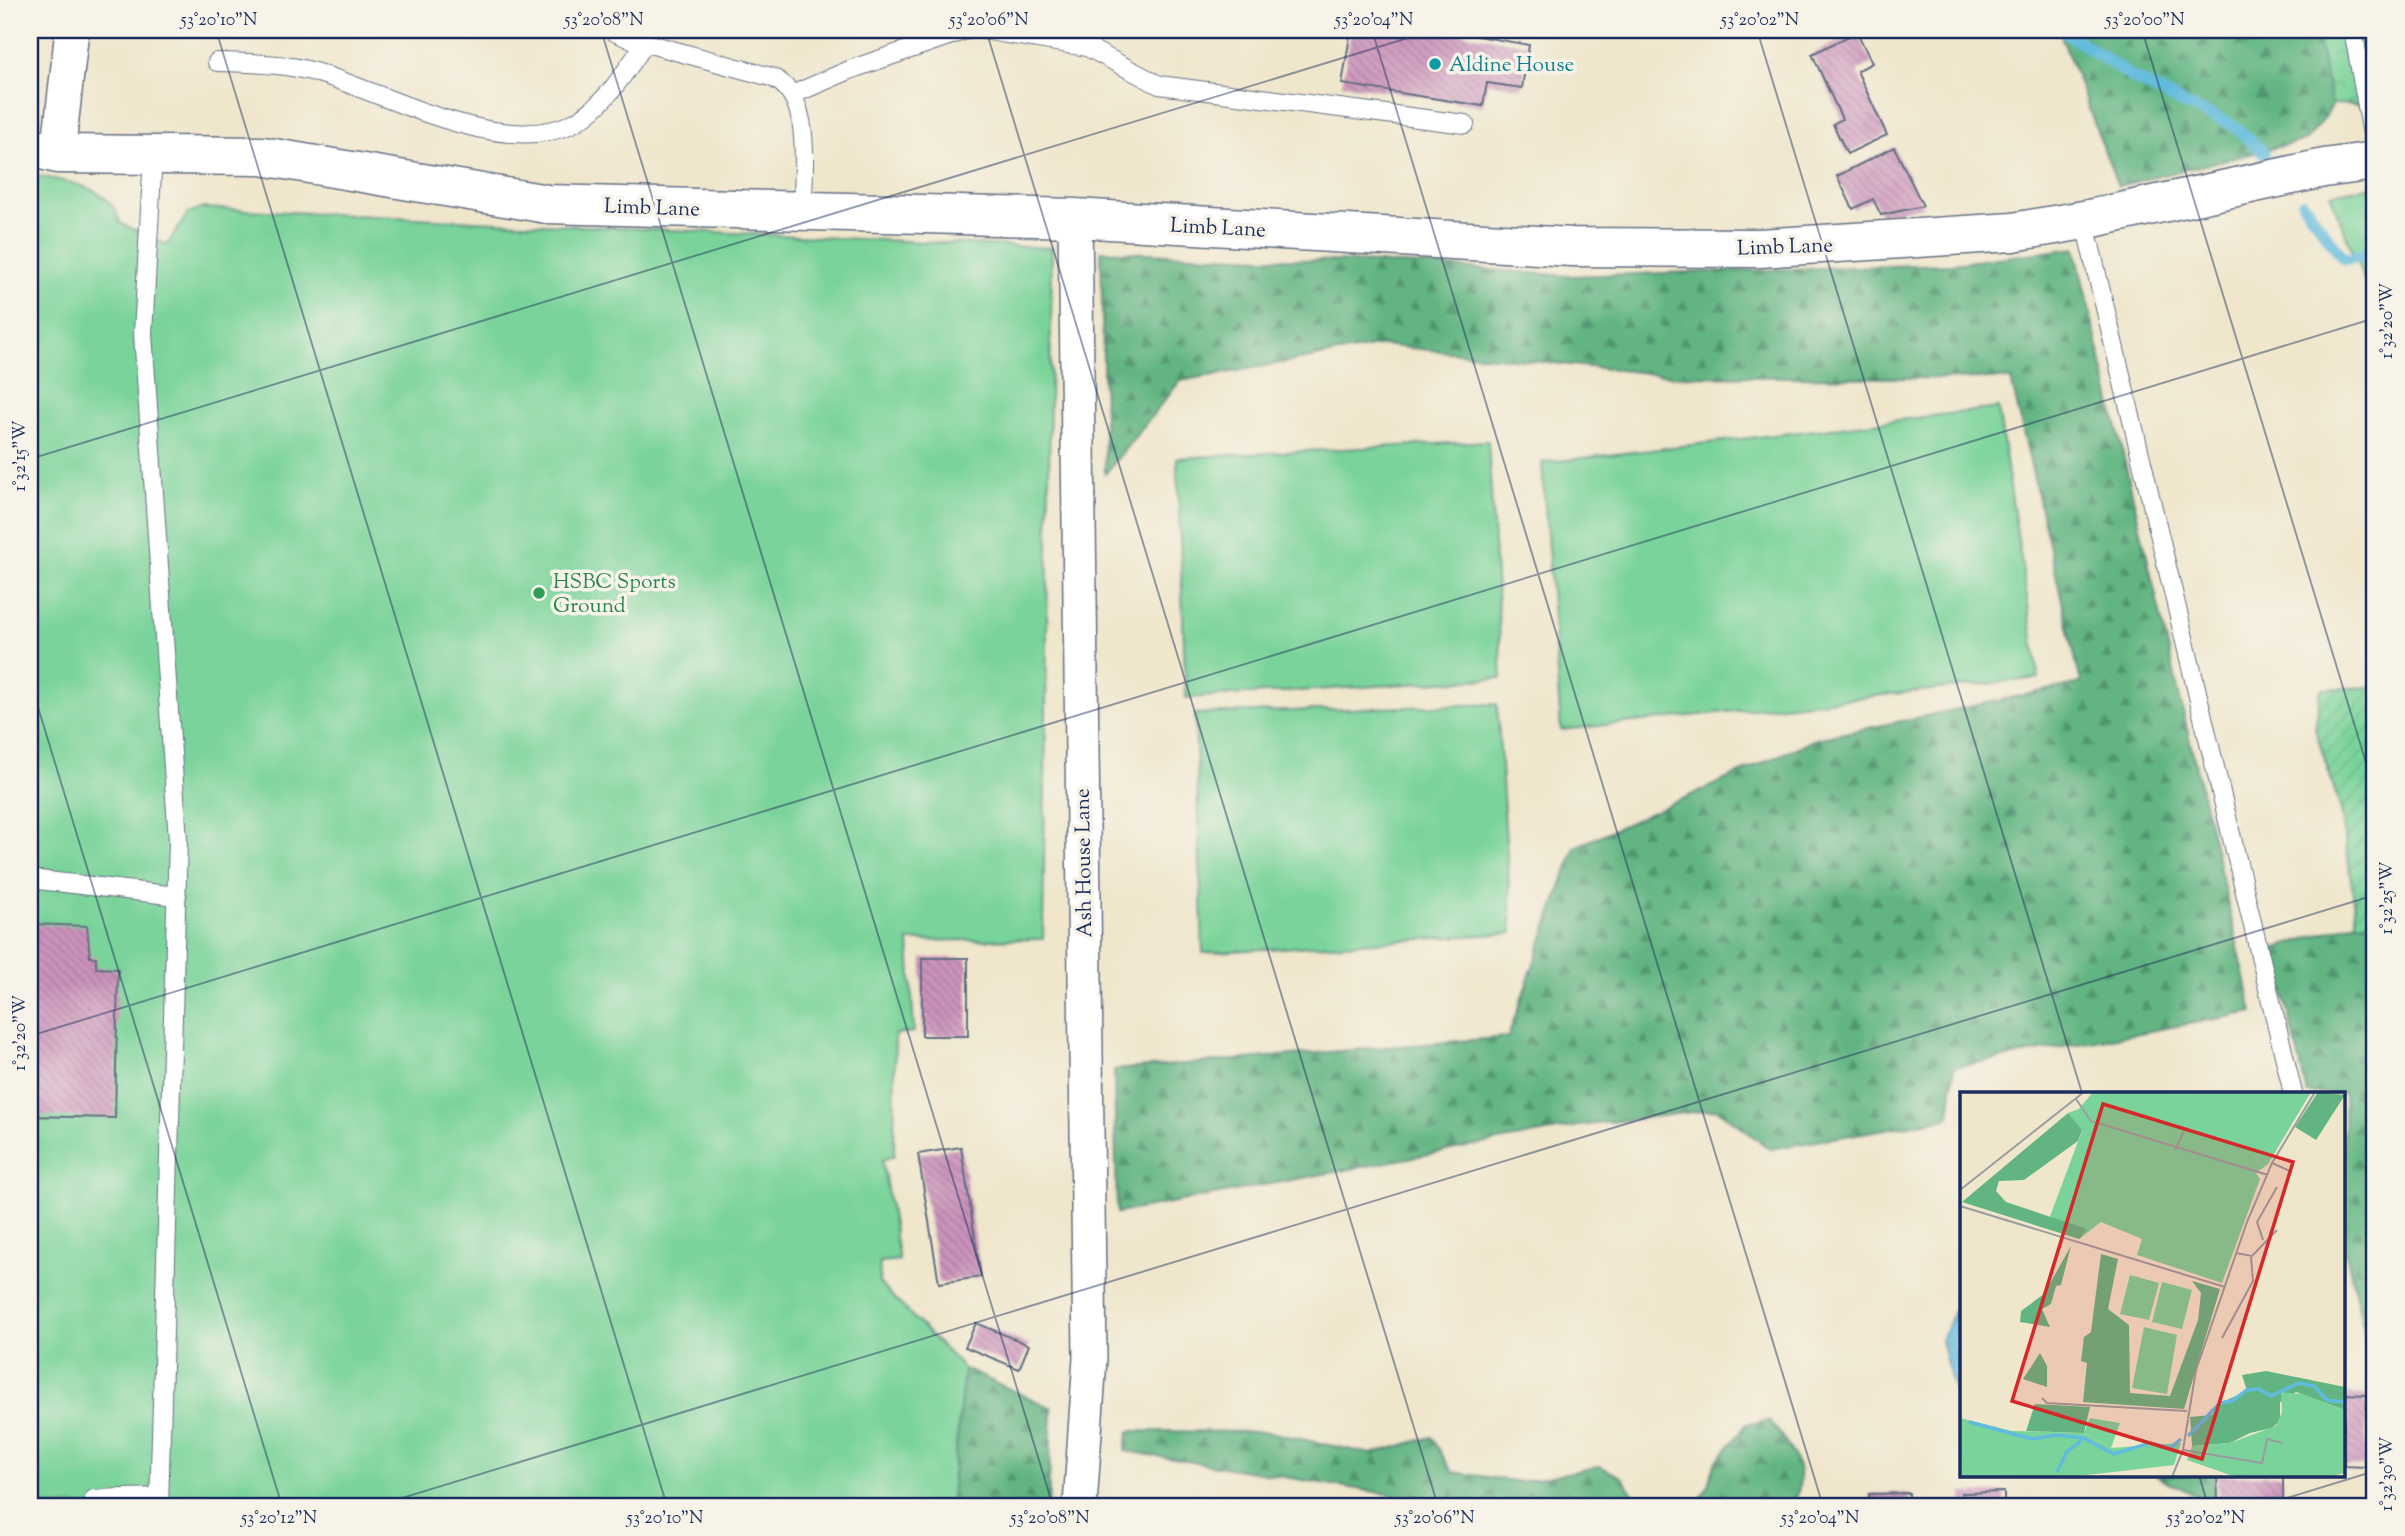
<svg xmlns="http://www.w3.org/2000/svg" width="2405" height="1536" font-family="'Sorts Mill Goudy',serif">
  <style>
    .grass { fill: #79d39a; stroke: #4a817c; stroke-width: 2 }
    .forest { fill: url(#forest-firs); stroke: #3e7270; stroke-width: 2 }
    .park { fill: url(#park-crowns); stroke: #4a817c; stroke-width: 2 }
    .garden { fill: url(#garden-furrows); stroke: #4a817c; stroke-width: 2 }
    .water { fill: url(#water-ripples); stroke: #3e759e; stroke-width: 2 }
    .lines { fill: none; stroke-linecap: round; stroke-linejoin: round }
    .stream { stroke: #61bbde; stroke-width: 12 }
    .building { fill: url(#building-back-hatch) }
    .lane-casing { stroke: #656f84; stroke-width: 20 }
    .street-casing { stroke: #656f84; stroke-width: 36 }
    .secondary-casing { stroke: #656f84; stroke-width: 41 }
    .lane { stroke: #fff; stroke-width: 18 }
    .street { stroke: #fff; stroke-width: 33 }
    .secondary { stroke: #fff; stroke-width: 38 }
    .ticks { fill: none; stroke: #1b2f5e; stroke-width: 2; stroke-opacity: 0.45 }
    .culture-dot { fill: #0f9aa8; stroke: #f7f3e8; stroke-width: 2.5 }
    .leisure-dot { fill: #2e9e5b; stroke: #f7f3e8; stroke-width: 2.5 }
    .labels { text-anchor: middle; stroke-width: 7; stroke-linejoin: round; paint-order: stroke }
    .culture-label { font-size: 21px; fill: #0d838f; stroke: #f7f3e8; text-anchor: start }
    .street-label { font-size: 21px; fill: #1b2f5e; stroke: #f7f3e8 }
    .leisure-label { font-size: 21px; fill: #27864d; stroke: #f7f3e8; text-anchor: start }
    .inset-river { fill: none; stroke: #61bbde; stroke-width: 3.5 }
    .inset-road { fill: none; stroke: #9a9da0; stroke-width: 2 }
    .view { fill: #d62828; fill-opacity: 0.15; stroke: #d62828; stroke-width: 3.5 }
    .inset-edge { fill: none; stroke: #1b2f5e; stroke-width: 3.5 }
    .neatline { fill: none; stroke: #1b2f5e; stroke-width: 2.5 }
    .ticks-label { font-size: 18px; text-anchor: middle; fill: #1b2f5e }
  </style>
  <defs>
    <pattern id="forest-firs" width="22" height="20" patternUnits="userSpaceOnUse" patternTransform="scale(1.75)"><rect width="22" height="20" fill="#62b582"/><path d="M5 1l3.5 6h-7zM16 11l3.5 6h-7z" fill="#50946e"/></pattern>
    <pattern id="park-crowns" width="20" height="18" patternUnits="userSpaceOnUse" patternTransform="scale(1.75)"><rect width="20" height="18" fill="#79d39a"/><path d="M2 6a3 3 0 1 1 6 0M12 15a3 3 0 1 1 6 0" fill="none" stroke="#68b587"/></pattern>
    <pattern id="garden-furrows" width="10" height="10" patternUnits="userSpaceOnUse" patternTransform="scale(1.75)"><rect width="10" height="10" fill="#79d39a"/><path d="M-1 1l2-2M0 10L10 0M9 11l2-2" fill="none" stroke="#68b587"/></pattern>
    <pattern id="water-ripples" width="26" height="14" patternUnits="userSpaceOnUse" patternTransform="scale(1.75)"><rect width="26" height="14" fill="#61bbde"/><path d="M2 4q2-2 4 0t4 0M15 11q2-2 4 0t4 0" fill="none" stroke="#4f98b7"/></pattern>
    <pattern id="building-back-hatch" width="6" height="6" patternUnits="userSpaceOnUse" patternTransform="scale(1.75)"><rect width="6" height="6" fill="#cc93bb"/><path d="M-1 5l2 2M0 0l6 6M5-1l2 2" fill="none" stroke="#a5789b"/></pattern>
  </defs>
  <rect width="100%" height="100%" fill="#f7f3e8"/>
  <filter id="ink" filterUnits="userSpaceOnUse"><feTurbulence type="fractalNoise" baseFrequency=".0143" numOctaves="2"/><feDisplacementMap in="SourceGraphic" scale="14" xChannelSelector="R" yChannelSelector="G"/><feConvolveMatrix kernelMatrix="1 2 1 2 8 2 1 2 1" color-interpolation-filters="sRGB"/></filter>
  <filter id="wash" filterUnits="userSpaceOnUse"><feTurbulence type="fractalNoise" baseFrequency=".00686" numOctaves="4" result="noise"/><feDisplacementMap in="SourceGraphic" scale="28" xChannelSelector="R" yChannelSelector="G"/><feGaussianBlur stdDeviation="1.57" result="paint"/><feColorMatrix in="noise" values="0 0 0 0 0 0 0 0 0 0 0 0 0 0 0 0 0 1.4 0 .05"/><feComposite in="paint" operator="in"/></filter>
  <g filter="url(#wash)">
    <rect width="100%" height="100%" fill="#efe6cc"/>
    <!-- grass -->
    <path class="grass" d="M30,175C63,181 111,184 120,223L167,245L188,213L202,208L1052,248L1043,939L909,941L914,1032L895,1034L894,1156L882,1160L899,1260L880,1262L879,1283L964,1369L1052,1408L1048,1506H30Z
      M2375,186V308L2330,194Z
      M1998,408L2039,678L1561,730L1542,463Z
      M1488,441L1502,678L1186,698L1177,458Z
      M1497,704L1512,933L1203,953L1195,714Z"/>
    <!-- forest -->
    <path class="forest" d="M2059,30H2316L2332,104L2321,123L2306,140L2118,186Z
      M2075,248L2253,1012L1954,1067L1949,1118L1770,1149L1717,1109L1578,1126L1117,1213L1114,1070L1508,1037L1575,847L1816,739L2081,683L2011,379L1676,376L1383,345L1180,381L1105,474L1101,251L1424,265L1570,276L1952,264Z
      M2357,922L2375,924V1363H2372L2344,1245V1093H2307L2274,949Z
      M964,1369L1052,1408L1048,1506H950Z
      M1769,1421C1791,1446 1811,1474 1792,1506H1695L1709,1485L1715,1463L1747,1424Z
      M1129,1431L1269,1432L1371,1454L1432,1437L1452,1472L1522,1482L1600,1466L1623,1478L1640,1506H1429L1388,1494L1125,1451Z
      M2155,1475H2214L2213,1504Z"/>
    <!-- park -->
    <path class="park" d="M2316,30H2375V105L2332,104Z"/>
    <!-- garden -->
    <path class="garden" d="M2375,687V924L2357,922L2341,810L2315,729L2321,689Z"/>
    <!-- water -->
    <path class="water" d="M1962,1302V1398L1954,1390L1941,1341L1957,1304Z"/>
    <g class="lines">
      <!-- stream -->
      <path class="stream" d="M2062,30L2133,78L2186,105L2233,125L2264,153
        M2303,203L2344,259L2375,254"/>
    </g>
    <g id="blocks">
      <!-- building -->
      <path class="building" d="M1351,30H1444L1529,45L1522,88L1487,83L1483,106L1342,84Z
        M1857,32L1872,63L1857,71L1887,135L1847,154L1833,124L1842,119L1812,54Z
        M1894,147L1923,206L1881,215L1873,199L1853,209L1837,176Z
        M30,924L87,926L90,957H96V968L118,969L115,1118L30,1116Z
        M922,958H968V1036H922Z
        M961,1147L981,1277L939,1283L918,1154Z
        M976,1323L1029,1345L1019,1369L965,1347Z
        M2344,1394L2367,1395L2365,1467L2344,1466Z
        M2217,1475H2283V1506H2218Z
        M2004,1492V1506H1962V1493Z
        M1909,1493V1506H1870L1869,1494Z"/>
    </g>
  </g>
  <g filter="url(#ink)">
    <use href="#blocks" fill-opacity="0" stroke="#656f84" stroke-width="2"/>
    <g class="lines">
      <defs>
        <path id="lane" d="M611,30L628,38L771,77C815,95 802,171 803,212
          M983,30L1087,47L1159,85L1465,124
          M2353,30L2375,150
          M217,62C252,63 285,63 318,73C388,94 504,160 575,122C606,105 626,70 646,42
          M794,94L852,69L966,30
          M153,155L143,334L178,840L159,1506
          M2084,220L2293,1093
          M30,879L177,896
          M94,1499L159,1497"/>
        <path id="street" d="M58,154L72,30
          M1075,218L1090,1358L1080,1506"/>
        <path id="secondary" d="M30,147L58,154L262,156L547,204L1075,218L1572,247L1759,248L2013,232L2084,220L2324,168L2375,161"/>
      </defs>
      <!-- lane casing -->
      <use href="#lane" class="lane-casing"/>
      <!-- street casing -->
      <use href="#street" class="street-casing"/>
      <!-- secondary casing -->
      <use href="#secondary" class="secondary-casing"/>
      <!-- lane -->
      <use href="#lane" class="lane"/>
      <!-- street -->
      <use href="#street" class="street"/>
      <!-- secondary -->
      <use href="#secondary" class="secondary"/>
    </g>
  </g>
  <!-- ticks -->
  <path class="ticks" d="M216,30L667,1506M601,30L1053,1506M986,30L1438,1506M1372,30L1823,1506M1757,30L2082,1093M2142,30L2375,792M30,459L1434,30M30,681L282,1506M30,1036L2375,318M2199,1475L2208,1506M376,1506L2375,895M2261,1506L2375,1471"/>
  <!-- markers -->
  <circle class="culture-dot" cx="1435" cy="64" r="7"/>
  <circle class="leisure-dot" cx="539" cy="593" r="7"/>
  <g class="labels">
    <!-- culture labels -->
    <g class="culture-label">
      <text x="1449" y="71">Aldine House</text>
    </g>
    <!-- street labels -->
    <g class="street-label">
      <text transform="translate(652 207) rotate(2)" y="7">Limb Lane</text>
      <text transform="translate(1218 227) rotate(3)" y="7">Limb Lane</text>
      <text transform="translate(1785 246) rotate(-2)" y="7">Limb Lane</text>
      <text transform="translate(1083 863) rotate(-91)" y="7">Ash House Lane</text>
    </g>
    <!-- leisure labels -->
    <g class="leisure-label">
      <text x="553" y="588">HSBC Sports<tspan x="553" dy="24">Ground</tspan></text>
    </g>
  </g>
  <!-- overview -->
  <g transform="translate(1960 1092)">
    <rect width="385" height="385" fill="#efe6cc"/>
    <path d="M133,0H351L308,72L296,81L300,87L262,191L177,163L182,147L141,130L119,147L86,135L122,39L108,21L119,17ZM170,183L199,191L189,228L160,222ZM202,190L232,198L222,237L192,230ZM184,235L217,243L207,302L172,296ZM0,326L52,339L124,341L151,356L221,351L214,373L110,385H2Z" fill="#79d39a"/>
    <path d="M358,0L385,3L356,48L335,35ZM108,21L122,38L118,49L64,88L39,89L36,99L46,110L127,137L119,147L2,110ZM111,154L101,193L96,194L91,212L82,217L90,235L60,230L61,219L84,202ZM141,162L158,167L148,217L169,233L170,301L210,304L238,228L241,201L232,189L260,197L224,317L123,310L127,271L121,269L124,245L131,240ZM80,261L87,274V295L63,287ZM306,279L385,295V318L336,300L320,310V329L312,336L290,341L270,351L232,354L230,325L252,323L260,311L287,299L282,283ZM75,312L130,315L124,341L66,339Z" fill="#62b582"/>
    <path d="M321,300L342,302L385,318V381L367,385H276L227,368L232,354L270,351L316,334L322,320Z" fill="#79d39a"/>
    <path d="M130,326L160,331L151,356L124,341Z" fill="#79d39a"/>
    <path class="inset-river" d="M9,330L72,347L96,343L123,346L154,362L190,351L210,356L221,347M228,344L260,311L272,309L287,298L299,297L311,304L339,291L354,294L367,308L385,310M97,380L107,360L122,348"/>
    <path class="inset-road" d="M116,7L131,29L308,83M215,58L224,39M312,71L332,80M0,98L124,0M0,114L265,195M303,148L297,130L317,95M276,161L292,164L317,138M262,246L293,189L291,165M82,306L87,311L227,319M223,358L302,371L307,347L323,351M212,385L223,358L236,278L287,130L312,71L355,0"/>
    <path class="view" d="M143,12L333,70L242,367L52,309Z"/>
    <rect width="385" height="385" class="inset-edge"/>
  </g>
  <!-- margin -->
  <rect width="2405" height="1536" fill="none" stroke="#f7f3e8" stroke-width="77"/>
  <rect x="38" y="38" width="2328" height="1460" class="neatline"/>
  <g class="ticks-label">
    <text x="219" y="25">53°20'10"N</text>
    <text x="604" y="25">53°20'08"N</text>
    <text x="989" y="25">53°20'06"N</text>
    <text x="1374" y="25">53°20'04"N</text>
    <text x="1760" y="25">53°20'02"N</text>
    <text x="2145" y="25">53°20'00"N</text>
    <text transform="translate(2386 321) rotate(-90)" y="6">1°32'20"W</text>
    <text transform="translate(19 456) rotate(-90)" y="6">1°32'15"W</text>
    <text transform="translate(2386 898) rotate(-90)" y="6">1°32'25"W</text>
    <text transform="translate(19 1033) rotate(-90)" y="6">1°32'20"W</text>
    <text transform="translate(2386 1474) rotate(-90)" y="6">1°32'30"W</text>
    <text x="279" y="1523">53°20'12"N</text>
    <text x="665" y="1523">53°20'10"N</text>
    <text x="1050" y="1523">53°20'08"N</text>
    <text x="1435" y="1523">53°20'06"N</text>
    <text x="1820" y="1523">53°20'04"N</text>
    <text x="2206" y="1523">53°20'02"N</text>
  </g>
</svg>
